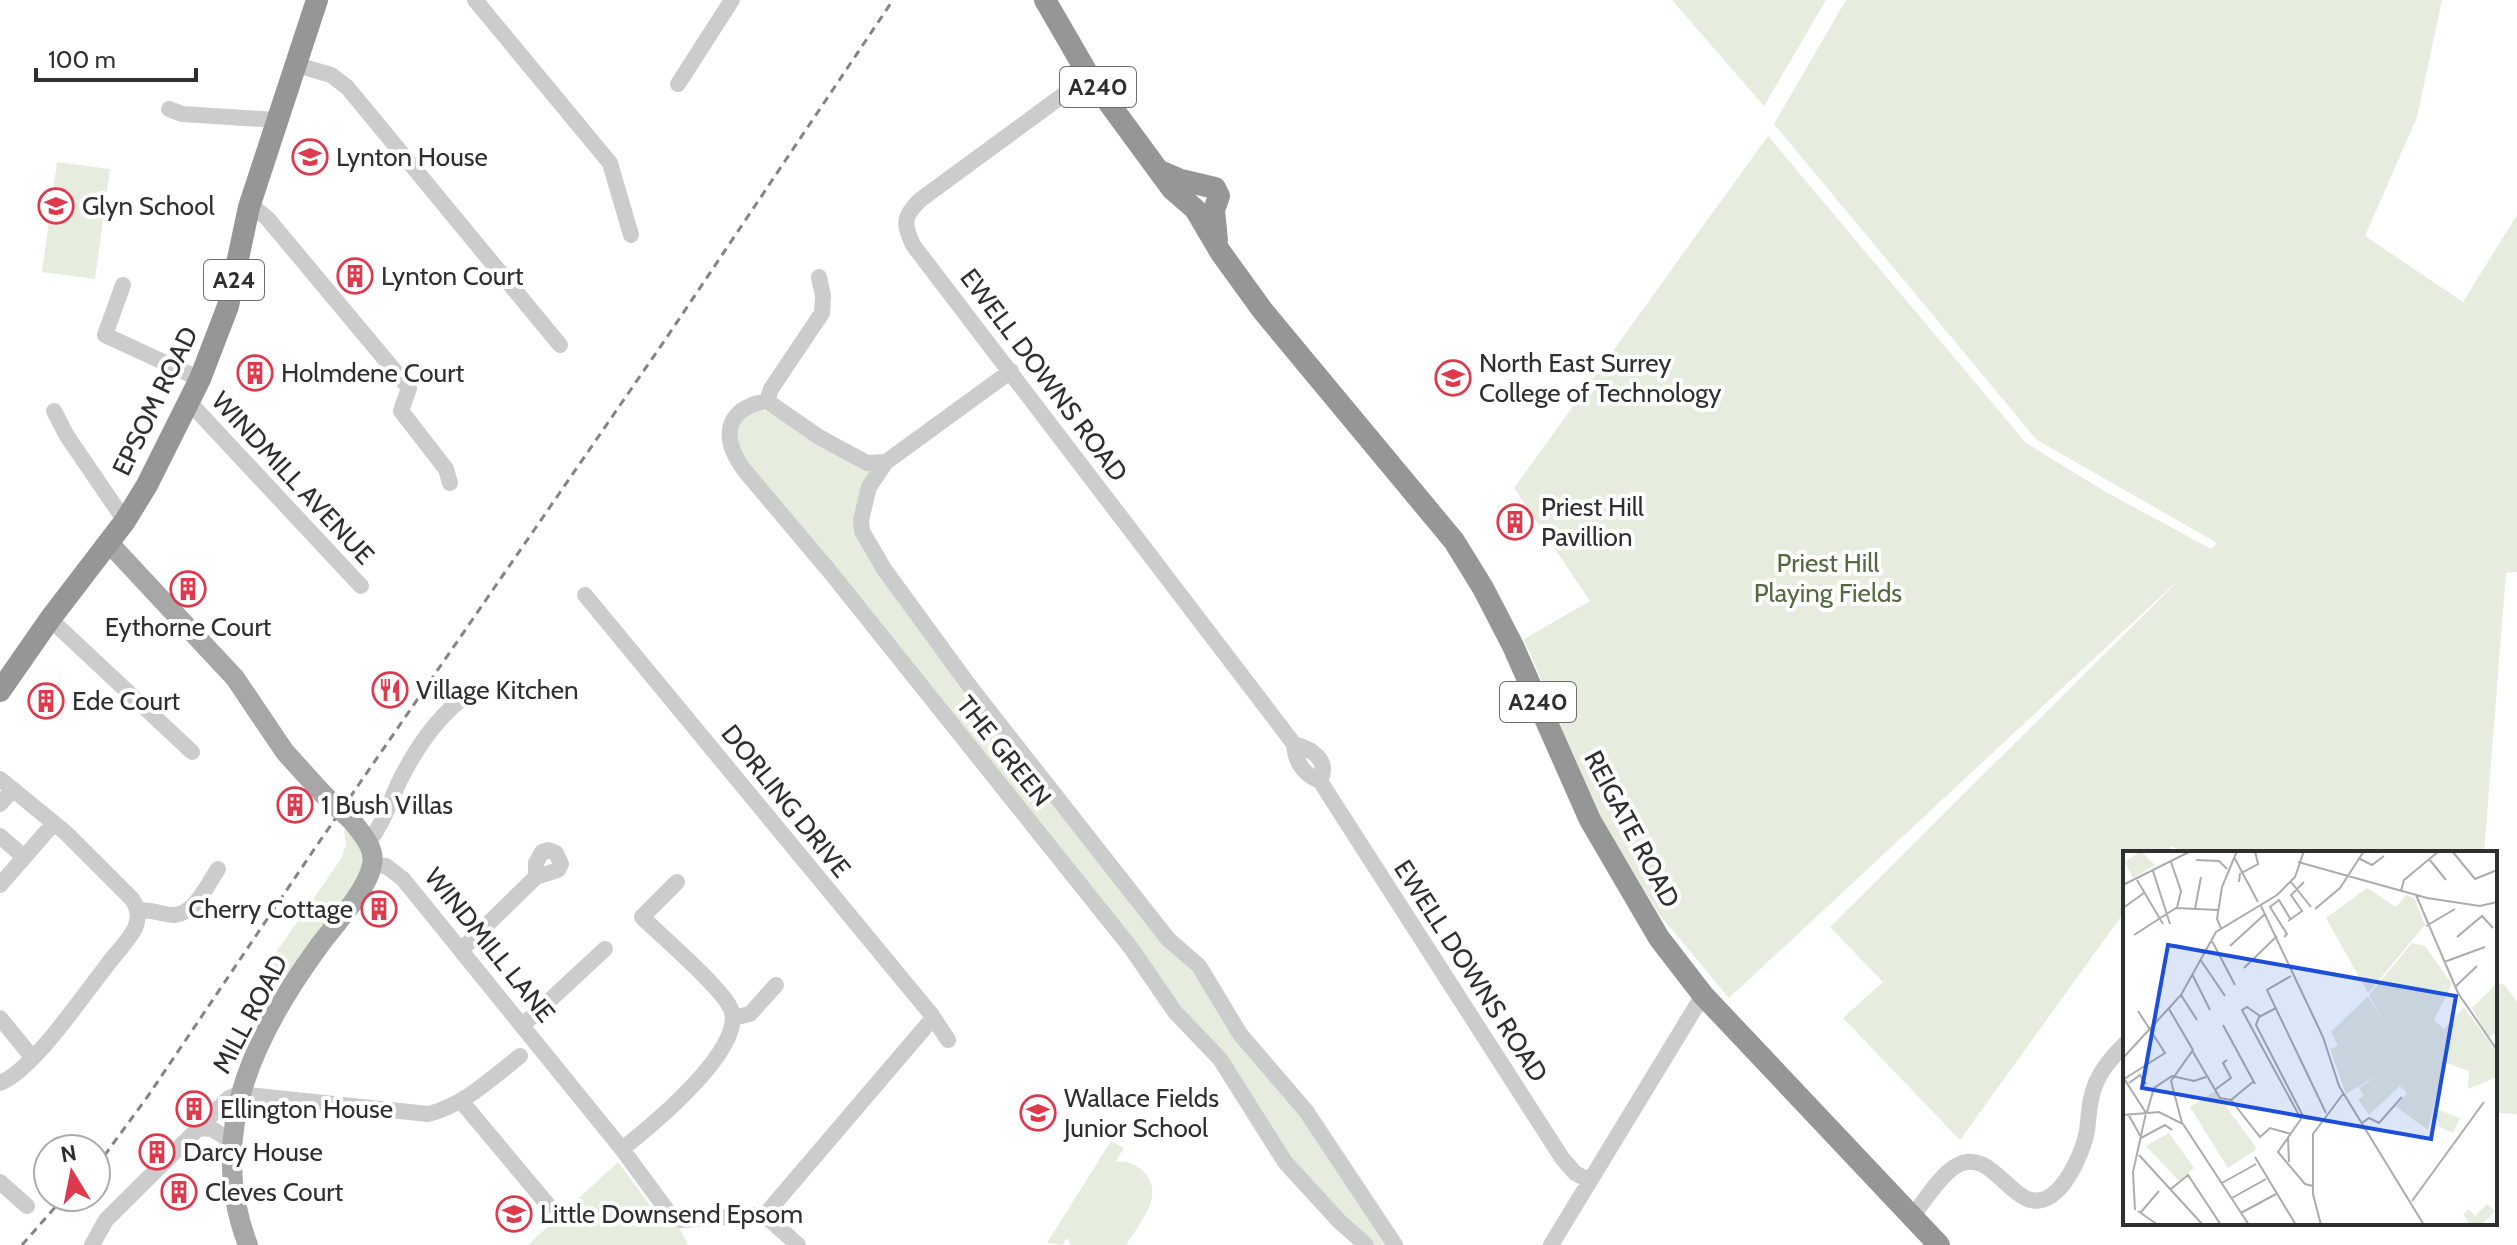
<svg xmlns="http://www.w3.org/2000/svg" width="2517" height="1245" font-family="Cabin,sans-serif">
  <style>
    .green { fill: #e6ecde }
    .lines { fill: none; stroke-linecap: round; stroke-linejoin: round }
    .minor { stroke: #ccc; stroke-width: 16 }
    .major { stroke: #a7a7a7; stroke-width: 20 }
    .highway { stroke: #969696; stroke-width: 22 }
    .rail { stroke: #848484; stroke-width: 3; stroke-dasharray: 8 6; stroke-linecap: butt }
    .major-bridge { stroke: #a7a7a7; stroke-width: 20 }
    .labels { text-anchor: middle; stroke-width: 8; stroke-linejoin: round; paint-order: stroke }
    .shield { fill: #fff; stroke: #6d6d6d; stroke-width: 2 }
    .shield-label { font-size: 24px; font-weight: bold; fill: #2f2f2f }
    .poi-label { font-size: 26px; fill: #2f2f2f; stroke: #fff; text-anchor: start }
    .street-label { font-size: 26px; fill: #2f2f2f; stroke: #fff }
    .park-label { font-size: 26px; fill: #556a3e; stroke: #fff }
    .inset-road { fill: none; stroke: #acacac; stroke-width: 2 }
    .view { fill: #1d4ed8; fill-opacity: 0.15; stroke: #1d4ed8; stroke-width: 4 }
    .inset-edge { fill: none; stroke: #2f2f2f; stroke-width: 4 }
  </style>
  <rect width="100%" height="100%" fill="#fff"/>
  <!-- green -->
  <path class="green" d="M1672,0H1826L1764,106Z
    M1846,0H2442L2417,117L2365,236L2463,302L2517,215V572L2506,573L2484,853H2183L2172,846L2167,853H2125V911L1960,1140L1843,1018L1883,982L1830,927L2187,572L1729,998L1659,914L1597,812L1524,639L1590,601L1514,488L1768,136L2026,443L2106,492L2211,549L2217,543L2037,440L1774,124Z
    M57,162L110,169L95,279L42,272Z
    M763,410L772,412L874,469L860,536L1303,1113L1390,1245H1372L1283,1153L1212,1045L734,444C738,419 739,418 763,410Z
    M348,827L368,859L365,869L288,976L268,964L341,859L346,845L344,830Z
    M2495,983L2505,985L2517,1002V1114L2499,1113Z
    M1111,1141L1124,1148L1115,1162C1126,1161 1136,1164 1144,1172C1166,1195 1139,1224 1126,1245H1071L1067,1238L1062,1245L1047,1243Z
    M618,1162L661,1220L663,1218L677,1223L688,1245H528Z"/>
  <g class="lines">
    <!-- minor -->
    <path class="minor" d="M475,0L610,163L631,235
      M297,65L331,75L347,87L560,345
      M1089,76L920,200C903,217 903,223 913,245L1294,744C1295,762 1304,775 1320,781L1562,1158L1575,1173L1588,1180
      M678,84L732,0
      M169,109L182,114L277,120
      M249,207L257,210L267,218L409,388L401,411L446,469L450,483
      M123,285L105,335L200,379
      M1011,371L886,462L869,487L861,520L862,531L884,569L971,688L1168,939L1199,966L1240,1034L1306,1111L1395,1245
      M767,401L771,389L822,313L823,296L819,277
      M189,402L361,586
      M54,411L67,436L125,521
      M886,462L867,463L819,437L767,401C723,409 721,439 745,471L831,573L1131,948L1175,1012L1220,1059L1285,1162L1339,1221L1366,1245
      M585,595L931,1014L948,1040
      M50,619L192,752
      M1294,744C1312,749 1330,760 1320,781
      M0,779L66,833L132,899C138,908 140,917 135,928C128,942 114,955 105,968C81,998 34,1069 0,1083
      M0,804L13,789
      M0,836L24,857
      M368,843C383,824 389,804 399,782C413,754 434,722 458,702
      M373,865L386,866L403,879L622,1149L669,1213L681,1220L759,1215L770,1220L798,1245
      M0,885L54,823
      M138,911C154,908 163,916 175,915C195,913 208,884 218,869
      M461,950L536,877V863L542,852L548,850L556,853L561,864L558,870L536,877
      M0,1018L32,1057
      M733,1018L750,1014L776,985
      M523,1025L605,949
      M461,1101L548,1205
      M198,1128L212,1129L233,1142
      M622,1149C650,1127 747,1048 731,1009C721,987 662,937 642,917L677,882
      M0,1182L27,1206
      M764,1216L933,1018
      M1912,1217C1923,1203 1941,1174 1956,1166C1996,1143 2014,1222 2052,1195C2069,1183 2083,1151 2087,1131C2089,1115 2089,1098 2096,1083C2102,1068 2114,1055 2125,1044
      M92,1245L106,1220L229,1098L239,1094L428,1114C463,1106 492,1078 520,1056
      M1551,1245L1703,995"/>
    <!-- major -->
    <path class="major" d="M108,542L235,678L285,752L323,794
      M248,1245C205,1134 254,1035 319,946C335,924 367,891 372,865C376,849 362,834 353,822"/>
    <!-- highway -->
    <path class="highway" d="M1045,0L1089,76L1172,189L1195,209L1221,253L1263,311L1454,541L1483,588L1513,646L1590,820L1659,938L1703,995L1939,1245
      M1160,171L1181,180L1215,188L1219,196L1214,210L1217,240
      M0,691L50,619L125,521L147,485L200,379L228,306L249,207L317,0"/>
    <!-- rail -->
    <path class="rail" d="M96,1167L148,1096L313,851L667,337L893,0
      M22,1245L64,1197"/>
    <!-- major-bridge -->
    <path class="major-bridge" d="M323,794L353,822"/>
  </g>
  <!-- icons -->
  <defs>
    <symbol id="school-ring" viewBox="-11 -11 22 22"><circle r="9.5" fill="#fff" stroke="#de3a4e" stroke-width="1.5"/><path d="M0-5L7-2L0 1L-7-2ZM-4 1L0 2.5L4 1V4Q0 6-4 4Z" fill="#de3a4e"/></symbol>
    <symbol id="building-ring" viewBox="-11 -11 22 22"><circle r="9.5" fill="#fff" stroke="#de3a4e" stroke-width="1.5"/><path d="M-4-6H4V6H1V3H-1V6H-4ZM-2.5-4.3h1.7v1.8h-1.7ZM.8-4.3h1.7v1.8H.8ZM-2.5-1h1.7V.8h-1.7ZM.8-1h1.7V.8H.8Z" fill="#de3a4e"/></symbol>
    <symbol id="university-ring" viewBox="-11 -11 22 22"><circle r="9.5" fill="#fff" stroke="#de3a4e" stroke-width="1.5"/><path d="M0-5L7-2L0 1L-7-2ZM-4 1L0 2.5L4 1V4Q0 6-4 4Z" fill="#de3a4e"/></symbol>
    <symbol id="restaurant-ring" viewBox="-11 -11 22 22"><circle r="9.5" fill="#fff" stroke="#de3a4e" stroke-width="1.5"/><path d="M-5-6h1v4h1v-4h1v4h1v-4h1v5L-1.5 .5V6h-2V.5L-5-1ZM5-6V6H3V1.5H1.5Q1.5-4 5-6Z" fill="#de3a4e"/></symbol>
  </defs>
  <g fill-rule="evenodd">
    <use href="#school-ring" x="290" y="137" width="40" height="40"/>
    <use href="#school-ring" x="36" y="186" width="40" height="40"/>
    <use href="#building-ring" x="335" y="256" width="40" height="40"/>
    <use href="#building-ring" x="235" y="353" width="40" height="40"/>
    <use href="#university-ring" x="1433" y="358" width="40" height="40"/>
    <use href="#building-ring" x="1495" y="502" width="40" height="40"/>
    <use href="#building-ring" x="168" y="569" width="40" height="40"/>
    <use href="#restaurant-ring" x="370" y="670" width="40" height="40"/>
    <use href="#building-ring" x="26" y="681" width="40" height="40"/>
    <use href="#building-ring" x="275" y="785" width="40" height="40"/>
    <use href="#building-ring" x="359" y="889" width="40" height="40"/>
    <use href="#building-ring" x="174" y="1089" width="40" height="40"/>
    <use href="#school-ring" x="1018" y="1093" width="40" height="40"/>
    <use href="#building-ring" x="137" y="1132" width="40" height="40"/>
    <use href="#building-ring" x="159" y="1172" width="40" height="40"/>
    <use href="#school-ring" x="494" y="1194" width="40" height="40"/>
  </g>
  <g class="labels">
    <!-- shield labels -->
    <g class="shield">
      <rect x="1060" y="67" width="76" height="40" rx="6"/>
      <rect x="204" y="260" width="60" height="40" rx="6"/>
      <rect x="1500" y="682" width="76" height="40" rx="6"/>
    </g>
    <g class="shield-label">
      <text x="1098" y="95">A240</text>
      <text x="234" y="288">A24</text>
      <text x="1538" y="710">A240</text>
    </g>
    <!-- poi labels -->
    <g class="poi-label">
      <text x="336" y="166">Lynton House</text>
      <text x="82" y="215">Glyn School</text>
      <text x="381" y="285">Lynton Court</text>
      <text x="1479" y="372">North East Surrey<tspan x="1479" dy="30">College of Technology</tspan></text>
      <text x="281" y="382">Holmdene Court</text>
      <text x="1541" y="516">Priest Hill<tspan x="1541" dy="30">Pavillion</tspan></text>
      <text x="188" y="636" text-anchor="middle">Eythorne Court</text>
      <text x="416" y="699">Village Kitchen</text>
      <text x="72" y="710">Ede Court</text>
      <text x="321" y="814">1 Bush Villas</text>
      <text x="353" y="918" text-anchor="end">Cherry Cottage</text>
      <text x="1064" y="1107">Wallace Fields<tspan x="1064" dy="30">Junior School</tspan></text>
      <text x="220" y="1118">Ellington House</text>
      <text x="183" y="1161">Darcy House</text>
      <text x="205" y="1201">Cleves Court</text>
      <text x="540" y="1223">Little Downsend Epsom</text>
    </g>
    <!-- street labels -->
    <g class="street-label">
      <text transform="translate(1044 375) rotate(53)" y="9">EWELL DOWNS ROAD</text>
      <text transform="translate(155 401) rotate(-64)" y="9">EPSOM ROAD</text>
      <text transform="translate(293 478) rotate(47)" y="9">WINDMILL AVENUE</text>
      <text transform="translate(1004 751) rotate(51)" y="9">THE GREEN</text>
      <text transform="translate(786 801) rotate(51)" y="9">DORLING DRIVE</text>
      <text transform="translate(1632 829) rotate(62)" y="9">REIGATE ROAD</text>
      <text transform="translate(490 945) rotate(51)" y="9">WINDMILL LANE</text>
      <text transform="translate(1471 971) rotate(57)" y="9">EWELL DOWNS ROAD</text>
      <text transform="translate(250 1014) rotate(-62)" y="9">MILL ROAD</text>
    </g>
    <!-- park labels -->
    <g class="park-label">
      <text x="1828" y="572">Priest Hill<tspan x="1828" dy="30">Playing Fields</tspan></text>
    </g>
  </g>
  <!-- overview -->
  <g transform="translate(2123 851)">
    <rect width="374" height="374" fill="#fff"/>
    <path d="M18,0L32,14L10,27L2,11ZM244,37L273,56L283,44L291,47L302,74L245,142L203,67ZM289,92L302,95L329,133L311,169L321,178L341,156L374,201V226L345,238L346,220L321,211L305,279L273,256L284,242L277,235L246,264L235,248L241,245L236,237L256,223L223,243L207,198L215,195L208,181L245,145L260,170L246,144ZM372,134L374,181L365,186L349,157ZM92,240L134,298L105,317L67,256ZM311,257L337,267L330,282L309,272ZM46,282L71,317L56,330L23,295ZM364,353L372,360L358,374H342L345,370L340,363L346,358L352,365Z" fill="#e6ecde"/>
    <path class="inset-road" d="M329,0L352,28L374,19M111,6L135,51M235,7L249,14L261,5M306,8L323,29M73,9L96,10L104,18M48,11L58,40L54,57M175,11L304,47L357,55L374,51M30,20L47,73M14,29L40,73M116,31L117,23L135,13L132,0M168,31L188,56M0,34L68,0M278,40L281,29L316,0M293,44L335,142L374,199M138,55L200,186L216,235L301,374M0,57L21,42M72,58L78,26M192,58L217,37L241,0M165,70L179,60L168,44L181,31M303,75L332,58M98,77L94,68L99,36L114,0M11,84L53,57L95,59M161,86L164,83L147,56L156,49L168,69M334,86L359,65L370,77M88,88L112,134M52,94L81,100M107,95L142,63M77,108L102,145M321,111L362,96M121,117L154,85M69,123L87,159M168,125L144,139L203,262M332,136L354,115M58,144L74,169M153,157L136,166L133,174L181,267L197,269M46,158L70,199L48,230L59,272M137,165L124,156L119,159L178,268L155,301L182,333L190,335M100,174L132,233M70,201L97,247L108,249M0,207L58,144L93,81L154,44L172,26L181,0M0,226L23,262L10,321L12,359M1,228L42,202L15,160M6,232L17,224L23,233M93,238L108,227L100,212L104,209M108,249L137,286L147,277L168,283M108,249L131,230M24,261L31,237L49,225L71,230L83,226M5,263L18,286M0,264L36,261L60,273L126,374M239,272L246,267L256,272L279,246M18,287L42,274L49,279M165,287L166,311M16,304L80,374M132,306L173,374M99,332L133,313M48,338L65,324L98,374M109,347L143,328M289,350L361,251M15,360L35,374M18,361L36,340M118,362L153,343M198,374L190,343V283L220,243"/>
    <path class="view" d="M45,94L333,145L308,288L19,237Z"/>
    <rect width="374" height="374" class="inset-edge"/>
  </g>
  <!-- north arrow -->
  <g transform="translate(72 1173) rotate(350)"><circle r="38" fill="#ffffff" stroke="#acacac" stroke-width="2"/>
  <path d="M0-6L14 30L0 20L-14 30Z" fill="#de3a4e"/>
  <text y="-12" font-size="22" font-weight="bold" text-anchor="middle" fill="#2f2f2f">N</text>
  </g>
  <!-- scale -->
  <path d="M36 68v12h160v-12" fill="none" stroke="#2f2f2f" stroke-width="4"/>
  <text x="48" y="68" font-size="24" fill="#2f2f2f" stroke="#ffffff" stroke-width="6" paint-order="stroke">100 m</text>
</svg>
